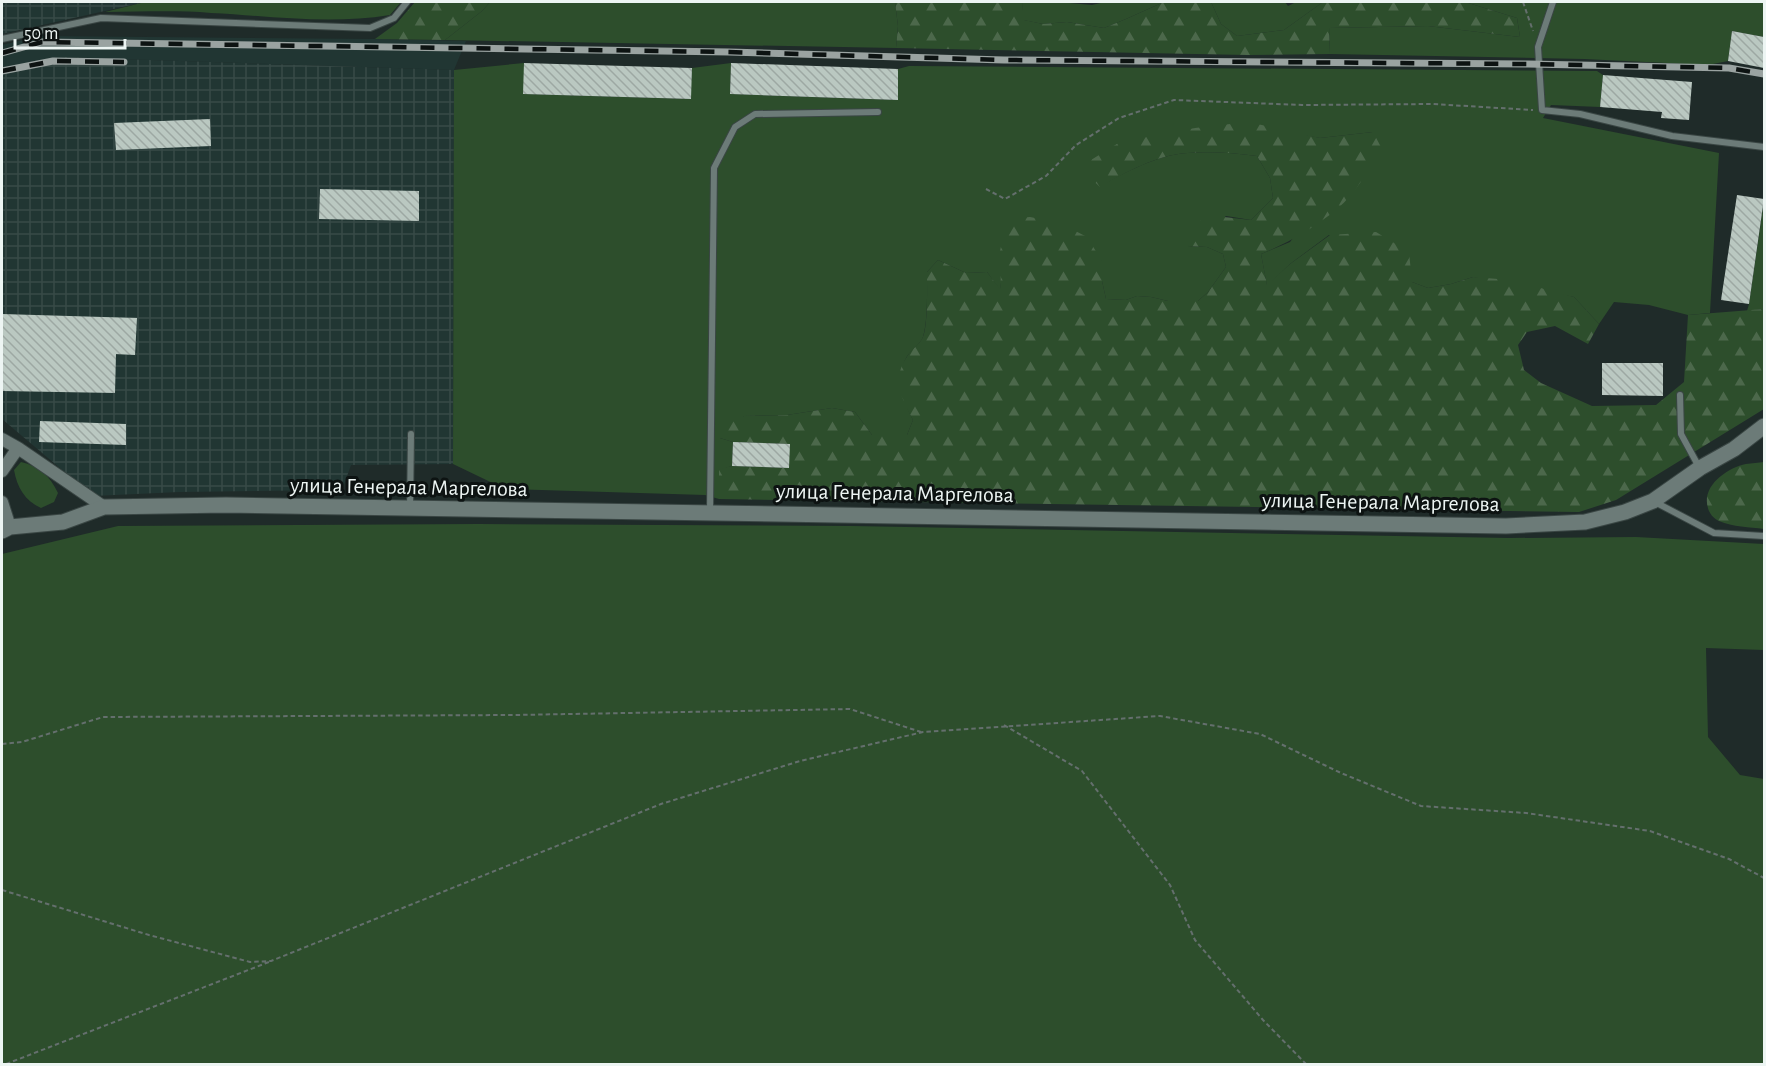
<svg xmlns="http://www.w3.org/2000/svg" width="1766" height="1066" font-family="'Alegreya Sans',sans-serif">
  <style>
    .built { fill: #213633 }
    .industrial { fill: url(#industrial-grid) }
    .green { fill: #2d4e2c }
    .forest { fill: url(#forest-firs) }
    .building { fill: url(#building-back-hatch) }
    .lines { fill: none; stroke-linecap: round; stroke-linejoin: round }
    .service-casing { stroke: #3a4644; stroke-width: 8 }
    .minor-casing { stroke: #3a4644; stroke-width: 14 }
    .secondary-casing { stroke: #3a4644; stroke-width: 17 }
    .path { stroke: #646f6d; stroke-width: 2; stroke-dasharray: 4.5 3; stroke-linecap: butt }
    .service { stroke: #6c7b78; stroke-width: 6 }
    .minor { stroke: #6c7b78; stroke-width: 12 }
    .secondary { stroke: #6c7b78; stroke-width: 15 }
    .rail-casing { stroke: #9aa3a1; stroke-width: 7 }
    .rail { stroke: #0d1312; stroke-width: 4.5; stroke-dasharray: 14; stroke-linecap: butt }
    .labels { text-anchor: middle; stroke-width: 6; stroke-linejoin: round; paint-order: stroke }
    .street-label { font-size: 22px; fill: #edf5f3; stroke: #0d1312 }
  </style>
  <defs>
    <pattern id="industrial-grid" width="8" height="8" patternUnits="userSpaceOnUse" patternTransform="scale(1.5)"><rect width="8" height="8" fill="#213633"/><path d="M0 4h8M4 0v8" fill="none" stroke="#374a47"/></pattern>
    <pattern id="forest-firs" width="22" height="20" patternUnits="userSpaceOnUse" patternTransform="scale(1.5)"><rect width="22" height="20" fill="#2d4e2c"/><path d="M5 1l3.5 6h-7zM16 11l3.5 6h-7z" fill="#4c684b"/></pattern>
    <pattern id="building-back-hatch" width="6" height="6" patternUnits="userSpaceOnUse" patternTransform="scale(1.5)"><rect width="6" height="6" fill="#bac8c1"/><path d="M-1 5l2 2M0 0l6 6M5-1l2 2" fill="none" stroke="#9da8a3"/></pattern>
  </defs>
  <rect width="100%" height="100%" fill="#1f2b29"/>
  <!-- built -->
  <path class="built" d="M40,36L375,39L466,41L454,70L57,57L2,68V45Z"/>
  <!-- industrial -->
  <path class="industrial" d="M2,2H145L2,34Z
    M57,57L454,70L453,464L351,465L342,490L179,492L93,496L2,419V68Z"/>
  <!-- green -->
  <path class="green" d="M145,2H401L390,15C328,25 273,16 211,13C176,10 140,12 105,12Z
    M490,2H895L898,26L896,48L445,40L482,11Z
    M1022,2H1058L1092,5L1105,2H1164L1126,19L1104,28L1067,22L1043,24L1023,20Z
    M1211,2H1285L1288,6L1296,2H1323L1284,30L1237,36L1221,24Z
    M1465,2H1764V37L1732,31L1728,61L1708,65L1584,59L1330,54L1329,28L1428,26L1520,37L1517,18Z
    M524,63V94L690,99L692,68L731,63L730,94L897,100L898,69L909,66L1597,71L1603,75L1600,107L1551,105L1543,118L1719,153L1710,313L1688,315L1649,305L1614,302L1599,324L1574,297L1473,277L1451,284L1428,288L1412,282L1329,235L1290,264L1267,286L1261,254L1290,242L1373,132L1320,138L1297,134L1195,128L1100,186C1126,172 1157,155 1187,153C1211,151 1234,153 1257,156L1270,178L1273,198L1251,220L1226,216L1188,246L1207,247L1223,254L1226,267L1208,292L1198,301H1168L1151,297L1137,296L1126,300L1106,299L1102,281V261L1000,251L1002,276L1000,290L987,272L966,273L938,260L927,272C927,289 928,321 923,337C921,343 913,349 908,355C895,373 903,401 913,420L907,435H872L855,412L832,408L787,415L744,416L720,438L733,442L732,466L719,470V499L705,495L505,489L453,464L454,70Z
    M1764,201V309L1747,311L1749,304Z
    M21,462C39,466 50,476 58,493L54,502L41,508C25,501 17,487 14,470Z
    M479,524L851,526L1509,538L1636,537L1764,544V650L1706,648L1708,737L1740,775L1764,779V1064H2V554L118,526Z"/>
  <!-- forest -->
  <path class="forest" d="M415,2H490L482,11L445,40L375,39L397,23Z
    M895,2H1024H1022L1024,20L1043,24L1067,22L1104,28L1126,19L1164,2H1211L1221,24L1237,36L1284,30L1323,2H1465L1517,18L1520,37L1428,26L1329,28L1330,54L1248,55L896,48L898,26Z
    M1248,122L1320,138L1373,132L1382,149C1369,169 1356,193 1337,209C1314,228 1288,243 1261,254L1267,285L1290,264L1330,235L1376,232L1409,252L1412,282L1428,288L1451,284L1473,277L1511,280L1574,297L1599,324L1588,344L1555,326L1527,332L1518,345L1524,370L1541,383L1592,406L1656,405L1684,382L1688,315L1764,309V409L1616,500L1579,512L719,499V469L732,466L789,468V444L733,442L720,438L722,425L744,416L787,415L832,408L855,412L872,435H907L913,420C901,397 891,379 908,355C912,349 920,344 923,337C928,324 927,287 927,272L938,260L966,273L987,272L1000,289C1002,276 999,264 1000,251C1002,239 1010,228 1017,218L1030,217L1060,223L1087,237L1102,261V281L1106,299L1126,300L1137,296L1151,297L1168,301H1198L1208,292L1226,267L1223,254L1207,247L1188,246L1191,231L1206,215L1251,220L1273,198L1270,178L1257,156C1234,153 1211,151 1187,153C1157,155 1126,172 1100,187L1086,174L1091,160L1120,142L1195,128Z
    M1764,462V529C1750,527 1733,527 1719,521C1714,519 1709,513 1708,508C1701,486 1727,468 1746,464C1752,463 1759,463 1764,462Z"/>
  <!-- building -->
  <path class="building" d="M1732,31L1764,37V68L1728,61Z
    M524,63L692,68L691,99L523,94Z
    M731,63L898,69V100L730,94Z
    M1603,75L1692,82L1689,120L1661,118L1662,112L1600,107Z
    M210,119L211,146L116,150L114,123Z
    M320,189L419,191V221L319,219Z
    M1737,195L1764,199L1749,304L1721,300Z
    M2,314L137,318L135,355L116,354L115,393L2,391Z
    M1602,363H1663V396L1602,395Z
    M40,421L126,424V445L39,442Z
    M733,442L790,444L789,468L732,466Z"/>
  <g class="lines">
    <defs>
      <path id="service" d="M1553,2L1538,47L1542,110L1580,114L1672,136L1764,147
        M2,39L101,18L370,28L394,18L407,2
        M1680,395L1681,434L1699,467
        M1653,501L1714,533L1764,536
        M410,508L411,434
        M710,511L714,168L735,127L755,114L878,112"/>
      <path id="minor" d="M2,439L18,448L104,507
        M2,471L18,448
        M2,502L10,527"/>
      <path id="secondary" d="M2,531L10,527L63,522L104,507L226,505L1506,526L1585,522L1625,512L1653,501L1700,468L1734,449L1764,426"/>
    </defs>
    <!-- service casing -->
    <use href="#service" class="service-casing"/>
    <!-- minor casing -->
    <use href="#minor" class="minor-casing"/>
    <!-- secondary casing -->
    <use href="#secondary" class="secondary-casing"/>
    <!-- path -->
    <path class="path" d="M1523,2L1533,31
      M986,189L1005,199L1046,176L1076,145L1119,118L1174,100L1302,105L1433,104L1533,110
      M1004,725L1082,771L1170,885L1195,940L1263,1020L1306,1064
      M2,744L22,742L103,717L515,715L850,709L921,732
      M2,890L149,935L250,962L271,961L661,804L800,761L923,732L1160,716L1260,734L1341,773L1421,806L1526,813L1650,831L1729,859L1764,878
      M6,1064L269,962"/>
    <!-- service -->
    <use href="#service" class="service"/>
    <!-- minor -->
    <use href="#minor" class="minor"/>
    <!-- secondary -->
    <use href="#secondary" class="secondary"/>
    <defs>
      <path id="rail" d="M2,53L42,42L729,52L1004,60L1528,64L1729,68L1764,74
        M2,71L53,61L124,62"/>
    </defs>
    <!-- rail casing -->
    <use href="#rail" class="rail-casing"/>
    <!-- rail -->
    <use href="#rail" class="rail"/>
  </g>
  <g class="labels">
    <!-- street labels -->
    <g class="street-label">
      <text transform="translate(409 486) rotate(1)" y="8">улица Генерала Маргелова</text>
      <text transform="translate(895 492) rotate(1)" y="8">улица Генерала Маргелова</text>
      <text transform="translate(1381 501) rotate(1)" y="8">улица Генерала Маргелова</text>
    </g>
  </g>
  <!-- border -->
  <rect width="1766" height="1066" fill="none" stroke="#edf5f3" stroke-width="6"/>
  <!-- scale -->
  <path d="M15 39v9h110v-9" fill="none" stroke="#edf5f3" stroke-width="3"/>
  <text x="24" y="39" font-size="18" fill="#edf5f3" stroke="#0d1312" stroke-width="4.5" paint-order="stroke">50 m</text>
</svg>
